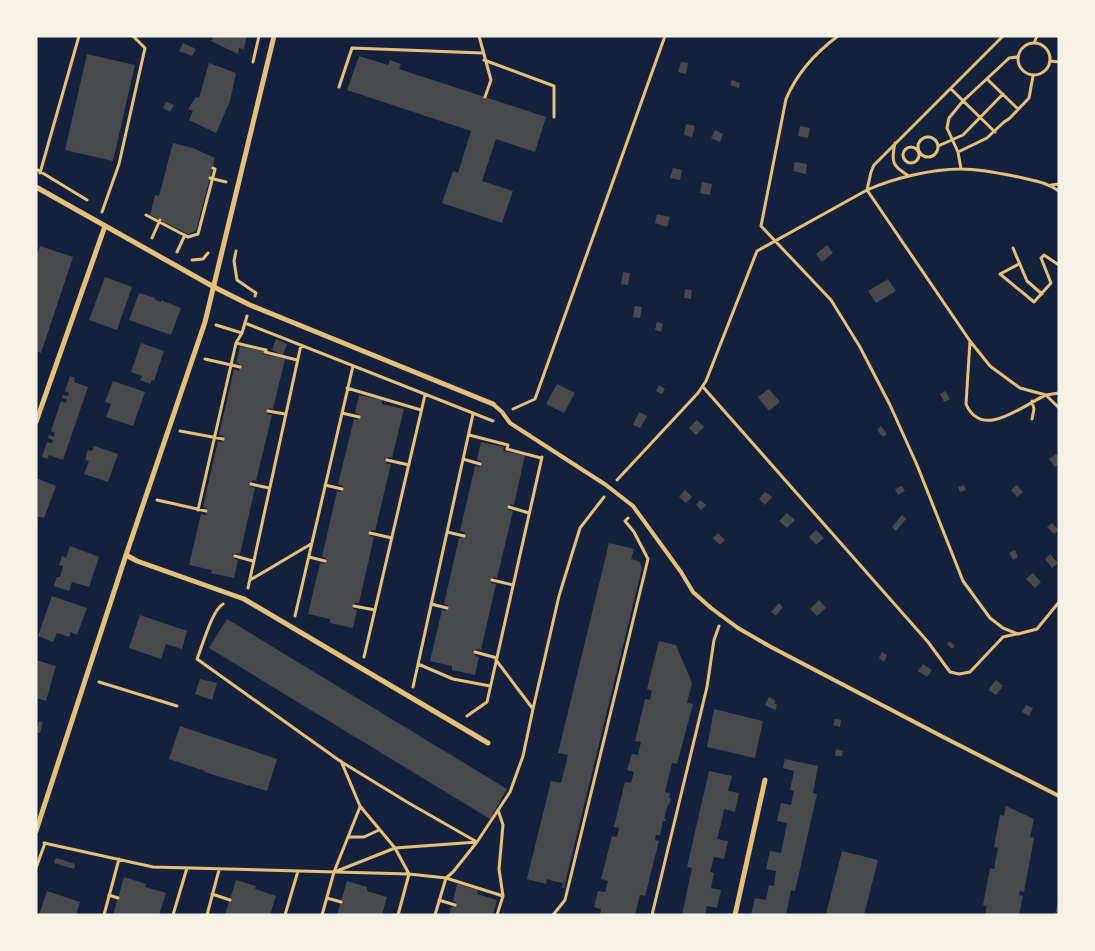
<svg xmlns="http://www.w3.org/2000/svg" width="1095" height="951" font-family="'Sofia Sans Condensed',sans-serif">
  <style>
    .building { fill: #48494c }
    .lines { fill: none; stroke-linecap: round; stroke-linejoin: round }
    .path { stroke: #e5c07b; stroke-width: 3 }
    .service { stroke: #e5c07b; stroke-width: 4 }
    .minor { stroke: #e5c07b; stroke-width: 5 }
  </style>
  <rect width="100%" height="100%" fill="#14213d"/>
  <!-- building -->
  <path class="building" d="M214,36H247L244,49L239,48L238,54L211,41Z
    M183,43L196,49L192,56L179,51Z
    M87,54L135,65L113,161L65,150Z
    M359,56L388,65L390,60L401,64L399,69L546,117L535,152L496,139L482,181L513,191L502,223L442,203L453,171L458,173L471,131L347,90Z
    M681,62L688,63L686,74L678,72Z
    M209,63L236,73L230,101L216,133L189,120L193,111L188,109L196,97L199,98Z
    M732,80L740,83L739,88L730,85Z
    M166,102L174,105L170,112L163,108Z
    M686,124L695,126L692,137L684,135Z
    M800,126L810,128L808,138L798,136Z
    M715,130L723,134L720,142L711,138Z
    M173,143L193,148L215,158L196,231L188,234L150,215L155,195L159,196Z
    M795,162L807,164L806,174L793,171Z
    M673,168L682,170L680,180L670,178Z
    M702,182L712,184L710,195L700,193Z
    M657,214L670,217L667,227L655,223Z
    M827,245L833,253L822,262L816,254Z
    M40,246L73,257L41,353L36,351V258Z
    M623,272L630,273L628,285L621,284Z
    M105,277L132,287L117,330L89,320Z
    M888,279L896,291L876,303L868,291Z
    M685,289L692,290L691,299L684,298Z
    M139,293L155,298V300L161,302V300L181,308L171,335L129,320Z
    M635,306L642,307L640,318L633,317Z
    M657,322L663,324L661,332L655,330Z
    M276,339L287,344L283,355L272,350Z
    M141,343L164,351L154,381L152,380L150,384L140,380L142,376L131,372Z
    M240,346L263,351V354L285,359L273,409L269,408L267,414L272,415L256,481L252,480L251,487L255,488L240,554L235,553L234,559L238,560L234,578L211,573L212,570L189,565L201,514L206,515L207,508L203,507L218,441L222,442L224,436L219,435L234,369L239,371L240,364L236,363Z
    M70,376L75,378L74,382L88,387L63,460L49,455L47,459L42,457L47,442L52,443L53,440L48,438L49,435L54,437L55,433L51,431L61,401L66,403L67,399L62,398L63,395L68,396L69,393L65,391Z
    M113,381L145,392L133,426L106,417L111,404L105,402Z
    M557,384L575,393L564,413L546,404Z
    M659,385L665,389L662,394L656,391Z
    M769,389L780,402L769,411L758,397Z
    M945,391L950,399L944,402L940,394Z
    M359,395L382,400V404L404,409L392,458L388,457L387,460L386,464H391L375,531L371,530L370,536L374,537L359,603H354L353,609L357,610L353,628L330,623V619L308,614L320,563L325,564L326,558L322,557L337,491L341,492L343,486L338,484L354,419L358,420L359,414L355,413Z
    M639,412L647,416L640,428L633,425Z
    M697,420L704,427L696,435L689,428Z
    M881,426L887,434L883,437L877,430Z
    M481,442L504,447L503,451L525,455L514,505L510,504L508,510L513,511L497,578L493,577L491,583L496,584L481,650L476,649L475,656L479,657L475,675L452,670V666L430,661L442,610L446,611L448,605L444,604L459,538H463L465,532L460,531L475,466L480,467L481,461L477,460Z
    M94,446L118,454L108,482L84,474L89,461L85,460L88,450L92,451Z
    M1056,454L1059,457V464L1055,467L1049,459Z
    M36,478L56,486L44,518L36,516Z
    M964,485L966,490L960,492L958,487Z
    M1017,485L1023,492L1017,497L1011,490Z
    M902,486L905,491L898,495L895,489Z
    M685,490L692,497L686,503L679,497Z
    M765,492L772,497L765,505L759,499Z
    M700,500L706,505L701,510L696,505Z
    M787,513L795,520L787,528L779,521Z
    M902,515L906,519L896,531L892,527Z
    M1052,523L1059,530L1054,534L1047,527Z
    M816,530L824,538L816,545L809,537Z
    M718,533L725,540L720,545L713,538Z
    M609,543L634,549L631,559L639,561L642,568L568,871L564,888H562L563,883L557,882L547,879L546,884L527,879L551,781L561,783L568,755L558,753Z
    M70,546L99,557L89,587L72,582L69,591L54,586L57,577H60L63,566L59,565L62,556L66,558Z
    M1015,550L1018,557L1013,560L1009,553Z
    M1050,554L1058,563L1052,568L1045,559Z
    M1033,573L1041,582L1035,588L1026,579Z
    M52,596L87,608L77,635L71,632L69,637L57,633L53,642L38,636Z
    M819,600L826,608L817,616L810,609Z
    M779,603L783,607L776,616L771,612Z
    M140,615L187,631L182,649L166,644L161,659L129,648Z
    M227,619L507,789L490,819L209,648Z
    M659,641L676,645L692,683L687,703L693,704L677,764L672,763L665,792L670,793L669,798H671L669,805L668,804L664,819H666L665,821H663L660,835H656L655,840L659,841L645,896L640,895L635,915H600L601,909L594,907L598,891L605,892L608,881L601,879L612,836L617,837L618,833L619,828L614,827L625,782L631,783L634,772L627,770L632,754L638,755L641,742L635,741L645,699L650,700L652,691L647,689Z
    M950,641L955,646L952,649L947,644Z
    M882,652L887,655L884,662L879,658Z
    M36,660L56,666L46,701L36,698Z
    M923,664L932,670L927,677L918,671Z
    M200,679L217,683L212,700L195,694Z
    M996,680L1003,686L996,695L988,690Z
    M769,697L776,701L774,703L777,705L775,710L765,705Z
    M1026,705L1033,708L1029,716L1022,712Z
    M714,709L763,721L755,758L707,747Z
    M835,719L841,720L840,727L833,725Z
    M39,721L43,722L40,733L36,732Z
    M180,726L277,759L267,791L204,772L205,771L169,759Z
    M836,749L843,751L842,756H835Z
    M785,759L818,766L813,793L817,794L795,891L791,890L786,915H751L755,898L766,900L769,885L774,886L776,871L766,869L770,851L781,853L787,823L777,821L781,803L791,805L794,791L790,790L794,771L783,768Z
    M709,771L732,776L728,791L739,793L735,812L724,809L721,824L717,839L728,841L724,859L714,857L710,872L714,873L711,888L721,890L717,908L707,906L705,915H682L692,868L687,867Z
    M1006,806L1034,819L1030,837L1034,838L1024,892L1020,891L1019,895L1023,896L1019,915H985L987,906L983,905L990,868L994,869L998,848L994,847L1000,815L1004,816Z
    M842,851L878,860L864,915L826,914Z
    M56,858L75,864L74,869L54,863Z
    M124,877L146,884L145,887L166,893L159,915H113Z
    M236,880L256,886L255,889L276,896L270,915H225Z
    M347,881L367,887V891L387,897L382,915H337Z
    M457,884L478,890L477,894L497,900L493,915H449L451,907H454L456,902L453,901Z
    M47,891L80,902L76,915H39Z
    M1058,900L1059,915H1055Z"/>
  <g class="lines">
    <!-- path -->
    <path class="path" d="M479,36L491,80L485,97
      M838,36C815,53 797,73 786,99L761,226L831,300L860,347L890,405L917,465L963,581L990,618L1003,628L1018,634L1037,629L1059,602
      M1003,36L874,165L871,172L867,190L970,341L990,366L1020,388L1046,395L1059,393
      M1018 59a16 16 0 1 1 32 0a16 16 0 1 1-32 0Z
      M1034,43L1037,36
      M484,60L554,86V117
      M1050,61L1059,62
      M253,62L259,36
      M987,79L1018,109
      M339,87L352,48L482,53
      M951,89L995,132
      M918 147a10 10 0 1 1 20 0a10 10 0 1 1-20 0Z
      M895,143C891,162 892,166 909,176
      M938,146L963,135L1003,94
      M903 155a8 8 0 1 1 16 0a8 8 0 1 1-16 0Z
      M958,152L987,138L1004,122L1010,118L1029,98L1033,76
      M36,169L87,200
      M961,169L958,152L947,128L949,118L963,101L1007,60L1009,58L1017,57
      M40,173L79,36
      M210,178L226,182
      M1051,185L1059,184
      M102,212L119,164L145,48L133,36
      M146,215L188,237L198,234L215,169L213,168
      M152,238L160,220
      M1013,248L1027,281L1042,294
      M236,251L234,261L237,280L256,293L255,296
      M177,252L185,235
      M192,260L203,259L208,253
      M1019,264L1000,274L1034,302L1051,283L1041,258L1044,255L1059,265
      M245,323L493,421
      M216,325L242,333
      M970,341L966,404C982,441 1023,405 1046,395L1059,408
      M236,343L266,350L265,352L297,360
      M205,359L240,367
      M703,387L928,642L950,672L959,674L970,672L1003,637L1016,634
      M347,388L421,410
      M1032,401L1034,409L1032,419
      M513,409L535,399L665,36
      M268,411L285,414
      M342,413L359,417
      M180,431L223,439
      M469,435L508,445L507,449L541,458
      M463,459L480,464
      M387,460L409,465
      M617,480L698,393L706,381L757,251L867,190C894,178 932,169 961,169C982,169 1003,174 1023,178C1036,181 1048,183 1059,191
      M251,484L269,488
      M325,485L342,489
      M157,500L206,511
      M509,507L529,513
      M198,510L236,343L242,333L247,316
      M447,532L464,536
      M370,533L392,538
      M235,556L253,561
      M309,557L325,561
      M250,580L311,544
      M492,580L513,585
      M248,588L301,345
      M223,604C212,610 202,647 197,659L340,761L407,802L477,842
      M431,604L447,608
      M354,606L375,610
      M295,616L353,366
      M475,652L497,658
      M364,657L425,395
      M418,664L453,679L490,686
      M99,682L177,706
      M413,687L473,414
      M533,709L559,596L580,528L604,497
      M467,716L487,702L542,457
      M341,761L360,806L395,848L409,874L398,915
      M349,837H364L379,830
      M44,843L153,867L409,874L446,878L453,872L477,842L510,792L523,756L533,709L496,660
      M36,868L45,843
      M337,871L395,848L477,842
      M212,894L230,900
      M109,895L118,898
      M327,898L341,902
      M439,900L455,905
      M104,915L119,859
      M173,915L187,868
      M207,915L219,870
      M285,915L298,871
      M322,915L334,872L360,807
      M435,915L446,878L503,896
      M497,915L503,896L499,869L503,825L498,810
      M553,915L565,900L648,559L634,532L625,521L628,518
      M652,915L707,687L714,640L719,626"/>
    <!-- service -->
    <path class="service" d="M493,404L502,412L510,423L606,485L633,506L681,572L693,592L711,608L738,628L771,647L947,739L1059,796"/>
    <!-- minor -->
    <path class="minor" d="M36,187L214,287L250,305L493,404
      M36,422L105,226
      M126,555L137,561L244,599L488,743
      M36,831L126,555L205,322L274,36
      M735,915L765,780"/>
  </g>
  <!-- border -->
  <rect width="1095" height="951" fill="none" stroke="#f6f1e7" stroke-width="75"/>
</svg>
